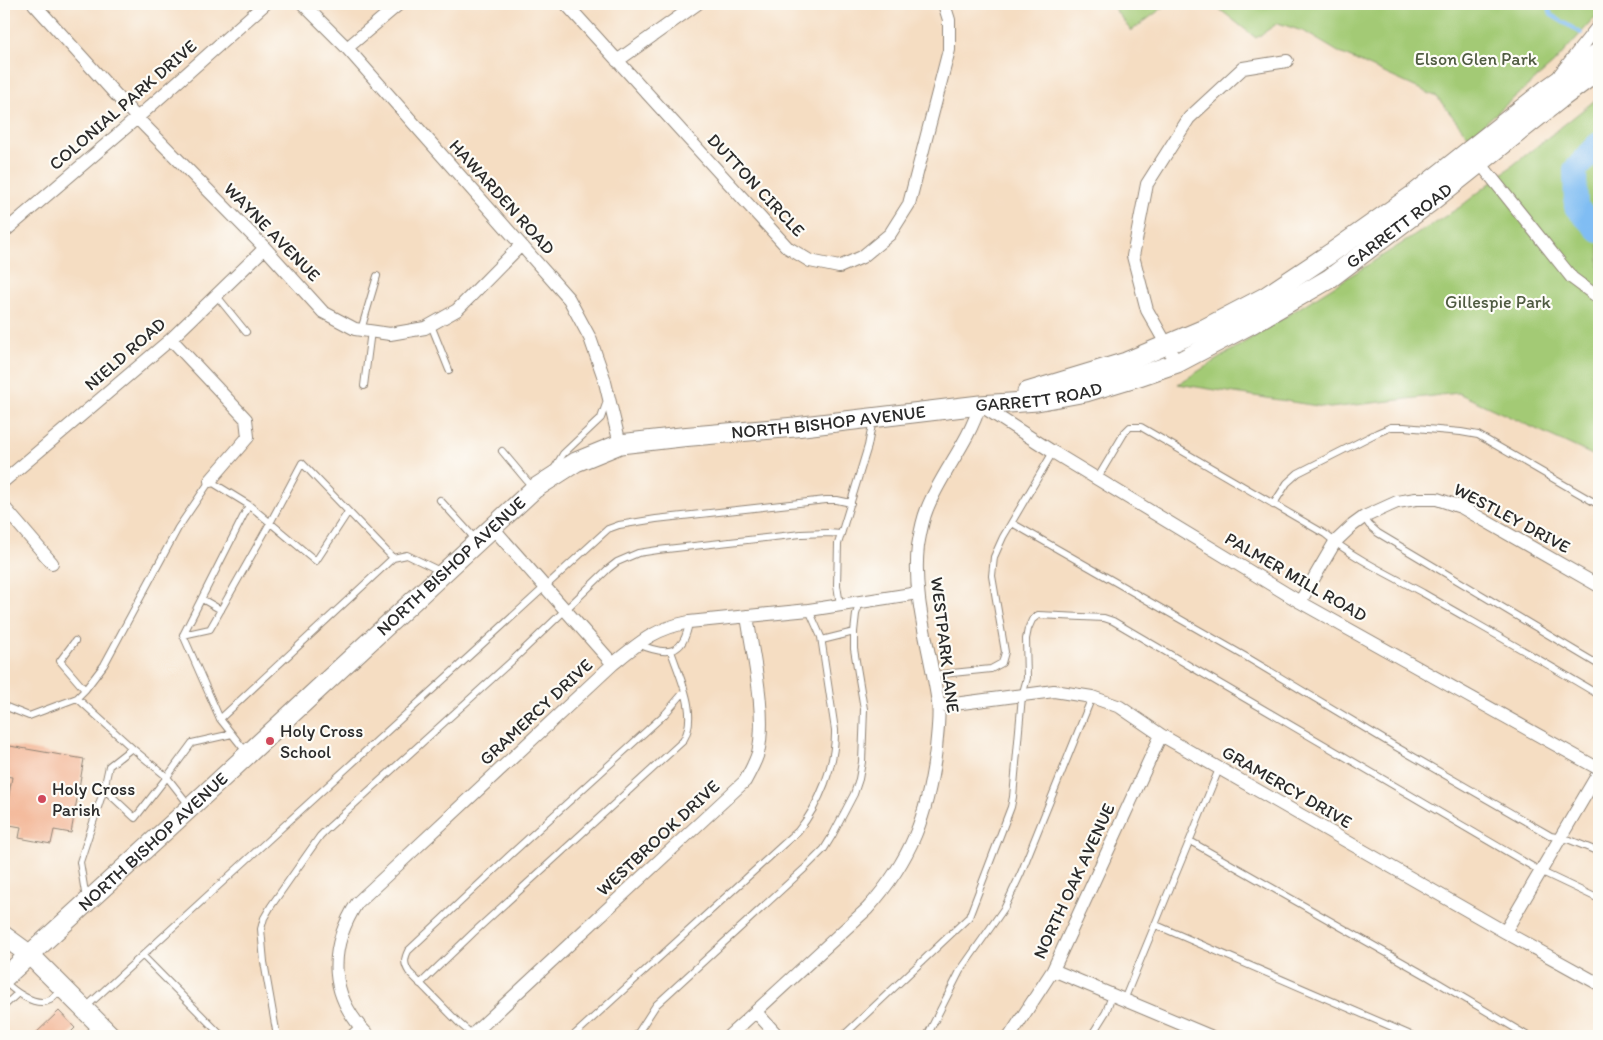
<svg xmlns="http://www.w3.org/2000/svg" width="1603" height="1040" font-family="Itim,sans-serif">
  <style>
    .green { fill: #a3ca75; stroke: #677a50 }
    .lines { fill: none; stroke-linecap: round; stroke-linejoin: round }
    .stream { stroke: #80bdf3; stroke-width: 4 }
    .river { stroke: #80bdf3; stroke-width: 24 }
    .building { fill: #f2ae8b }
    .service-casing { stroke: #908476; stroke-width: 8 }
    .minor-casing { stroke: #908476; stroke-width: 14 }
    .secondary-casing { stroke: #908476; stroke-width: 21 }
    .service { stroke: #fff; stroke-width: 6 }
    .minor { stroke: #fff; stroke-width: 12 }
    .secondary { stroke: #fff; stroke-width: 19 }
    .poi-dot { fill: #d1495b; stroke: #fdfcf7; stroke-width: 2 }
    .labels { text-anchor: middle; stroke-width: 4.5; stroke-linejoin: round; paint-order: stroke }
    .park-label { font-size: 18px; fill: #4f5b41; stroke: #fdfcf7 }
    .street-label { font-size: 18px; fill: #2b2b2b; stroke: #fdfcf7 }
    .poi-label { font-size: 18px; fill: #2b2b2b; stroke: #fdfcf7; text-anchor: start }
  </style>
  <rect width="100%" height="100%" fill="#fdfcf7"/>
  <filter id="ink" filterUnits="userSpaceOnUse"><feTurbulence type="fractalNoise" baseFrequency=".02" numOctaves="2"/><feDisplacementMap in="SourceGraphic" scale="10" xChannelSelector="R" yChannelSelector="G"/><feConvolveMatrix kernelMatrix="1 2 1 2 8 2 1 2 1" color-interpolation-filters="sRGB"/></filter>
  <filter id="wash" filterUnits="userSpaceOnUse"><feTurbulence type="fractalNoise" baseFrequency=".0096" numOctaves="4" result="noise"/><feDisplacementMap in="SourceGraphic" scale="20" xChannelSelector="R" yChannelSelector="G"/><feGaussianBlur stdDeviation="1.12" result="paint"/><feColorMatrix in="noise" values="0 0 0 0 0 0 0 0 0 0 0 0 0 0 0 0 0 1.4 0 .05"/><feComposite in="paint" operator="in"/></filter>
  <g filter="url(#wash)">
    <rect width="100%" height="100%" fill="#f5ddc2"/>
    <!-- green -->
    <path class="green" d="M1111,4H1168L1131,31Z
      M1213,4H1599V13L1554,63L1469,137L1437,97L1340,53L1305,32L1278,23L1256,38Z
      M1599,97V458L1458,393L1330,408L1178,384L1460,207Z"/>
    <g class="lines">
      <!-- stream -->
      <path class="stream" d="M1548,4L1551,15L1581,33"/>
      <!-- river -->
      <path class="river" d="M1599,144L1575,170L1576,207L1599,231"/>
    </g>
    <g id="blocks">
      <!-- building -->
      <path class="building" d="M4,745L84,759L71,833L54,830L51,844L19,838L21,827L4,824L12,777L4,776Z
        M59,1011L75,1028L67,1036H33Z"/>
    </g>
  </g>
  <g filter="url(#ink)">
    <use href="#blocks" fill-opacity="0" stroke="#908476" stroke-width="1"/>
    <g class="lines">
      <defs>
        <path id="service" d="M216,295L246,332
          M431,325L449,370
          M361,330L377,276
          M364,386L371,331
          M502,451L533,488
          M554,469L563,454L601,418L607,401
          M1097,479L1125,432L1130,427H1141L1325,534C1353,558 1390,575 1423,593C1482,627 1541,660 1599,695
          M440,500L477,541
          M1273,505L1287,483L1298,473L1377,433L1391,427H1404L1461,432L1478,435L1599,505
          M1364,517L1369,525L1378,533L1599,665
          M1012,523L1248,658L1393,745L1551,836L1570,840L1599,852
          M393,558L407,555L442,572
          M202,599L221,610
          M840,605L837,585L838,544L868,446L873,419
          M183,635L220,719
          M822,640L854,632
          M638,644C666,656 684,656 689,622
          M933,675L991,669L1002,663L1005,652L992,576L994,557L1003,537L1053,452
          M85,690L104,665L178,528L210,481L249,505L316,561L348,512
          M77,698L132,748
          M4,706L29,716L77,698L85,690L60,661L75,641
          M132,748L167,777L135,818L104,789L109,766Z
          M247,753L220,719L393,558L302,463L270,523L210,629L183,635L249,505
          M189,805L167,777L192,743L232,734
          M1190,841L1427,976L1528,1036
          M86,899L80,862L104,789
          M1156,925L1413,1036
          M143,956L222,1036
          M4,981C13,990 35,1008 50,1000C54,997 58,992 62,989
          M420,984L473,933L683,741C699,715 680,678 671,651
          M1124,1000L1219,769
          M4,1006L17,994
          M86,1007L608,529L619,525L656,519L826,500H837L851,503
          M4,1029V1030
          M87,1036L97,1024
          M277,1036L264,962L261,929L264,918L271,906L320,836L328,828L514,659L608,569L617,562L638,553L658,550L801,534L828,533L841,534
          M348,1036L359,1026
          M474,1036L460,1024L409,972C404,964 404,959 408,951L509,856L665,714L684,692
          M573,1036L798,831C819,805 836,764 835,730L821,637L809,610
          M636,1036L656,1005L804,869L824,849L832,836L854,794L859,779L862,762L864,709L854,649V632L856,614L860,602
          M843,1036L969,917L1011,807L1013,797L1022,696L1027,678L1026,639L1028,629L1032,620L1038,615L1104,618L1113,621L1540,871L1599,899
          M927,1036L960,971L1005,907L1021,873L1092,697
          M1091,1036L1106,1012L1112,995"/>
        <path id="minor" d="M34,4L137,118L265,248L323,312L355,329L390,334L425,328L457,310L521,245
          M303,4L347,48L569,299L590,338L604,378L620,444
          M566,4L787,247L810,261L839,267L862,257L890,234L909,204L949,50V20L944,4
          M347,48L399,4
          M617,61L697,4
          M1560,74L1599,25
          M1476,158L1572,278L1599,298
          M4,232L137,118L265,4
          M171,339L246,419L248,437L210,481
          M1177,363L1147,310L1133,256L1147,184L1189,118L1243,68L1287,61
          M4,481L171,339L265,248
          M4,507L52,563
          M493,528L613,664
          M1300,602L1335,542L1353,525L1364,517L1397,502L1416,499H1437L1461,507L1599,586
          M939,706L1054,691L1092,697L1120,707L1161,735L1505,932L1599,984
          M1505,932L1599,772
          M1053,970L1210,1036
          M756,1012L778,1036
          M369,1036C329,997 327,950 357,903L613,664C640,642 654,629 689,622L809,610L918,593
          M471,1036L745,781C750,772 755,763 758,753C767,715 753,656 747,616
          M729,1036L867,909C912,859 928,814 936,749C937,735 940,717 938,703C931,652 912,599 918,546C920,534 922,521 927,509C941,473 968,444 980,405L1053,452L1300,602L1599,769
          M1010,1036L1053,970L1161,735"/>
        <g id="secondary">
          <path d="M1027,392L1126,362L1202,330L1265,297L1331,253L1413,195L1547,89L1599,52"/>
          <path d="M4,936L30,955L111,1036"/>
          <path id="s1" d="M4,978L191,807L534,489L576,462L620,444L681,437L795,427L980,405L1037,401L1086,392L1139,376L1177,363L1253,323L1329,279L1428,204L1560,99L1599,70"/>
        </g>
      </defs>
      <!-- service casing -->
      <use href="#service" class="service-casing"/>
      <!-- minor casing -->
      <use href="#minor" class="minor-casing"/>
      <!-- secondary casing -->
      <use href="#secondary" class="secondary-casing"/>
      <!-- service -->
      <use href="#service" class="service"/>
      <!-- minor -->
      <use href="#minor" class="minor"/>
      <!-- secondary -->
      <use href="#secondary" class="secondary"/>
    </g>
  </g>
  <!-- markers -->
  <g class="poi-dot">
    <circle cx="270" cy="741" r="5"/>
    <circle cx="42" cy="799" r="5"/>
  </g>
  <g class="labels">
    <!-- park labels -->
    <g class="park-label">
      <text x="1476" y="65">Elson Glen Park</text>
      <text x="1498" y="308">Gillespie Park</text>
    </g>
    <!-- street labels -->
    <g class="street-label">
      <text transform="translate(123 105) rotate(-41)" y="6">COLONIAL PARK DRIVE</text>
      <text transform="translate(756 185) rotate(47)" y="6">DUTTON CIRCLE</text>
      <text transform="translate(502 197) rotate(48)" y="6">HAWARDEN ROAD</text>
      <text dy="6" stroke="none"><textPath href="#s1" startOffset="1645">GARRETT ROAD</textPath></text>
      <text transform="translate(272 232) rotate(46)" y="6">WAYNE AVENUE</text>
      <text transform="translate(125 354) rotate(-41)" y="6">NIELD ROAD</text>
      <text dy="6" stroke="none"><textPath href="#s1" startOffset="1240">GARRETT ROAD</textPath></text>
      <text dy="6" stroke="none"><textPath href="#s1" startOffset="1028">NORTH BISHOP AVENUE</textPath></text>
      <text transform="translate(1512 518) rotate(28)" y="6">WESTLEY DRIVE</text>
      <text dy="6" stroke="none"><textPath href="#s1" startOffset="608">NORTH BISHOP AVENUE</textPath></text>
      <text transform="translate(1296 577) rotate(30)" y="6">PALMER MILL ROAD</text>
      <text transform="translate(945 645) rotate(83)" y="6">WESTPARK LANE</text>
      <text transform="translate(536 712) rotate(-43)" y="6">GRAMERCY DRIVE</text>
      <text transform="translate(1287 787) rotate(30)" y="6">GRAMERCY DRIVE</text>
      <text transform="translate(658 838) rotate(-43)" y="6">WESTBROOK DRIVE</text>
      <text dy="6" stroke="none"><textPath href="#s1" startOffset="202">NORTH BISHOP AVENUE</textPath></text>
      <text transform="translate(1074 881) rotate(-65)" y="6">NORTH OAK AVENUE</text>
    </g>
    <!-- poi labels -->
    <g class="poi-label">
      <text x="280" y="737">Holy Cross<tspan x="280" dy="21">School</tspan></text>
      <text x="52" y="795">Holy Cross<tspan x="52" dy="21">Parish</tspan></text>
    </g>
  </g>
  <!-- margin -->
  <rect width="1603" height="1040" fill="none" stroke="#fdfcf7" stroke-width="20"/>
</svg>
